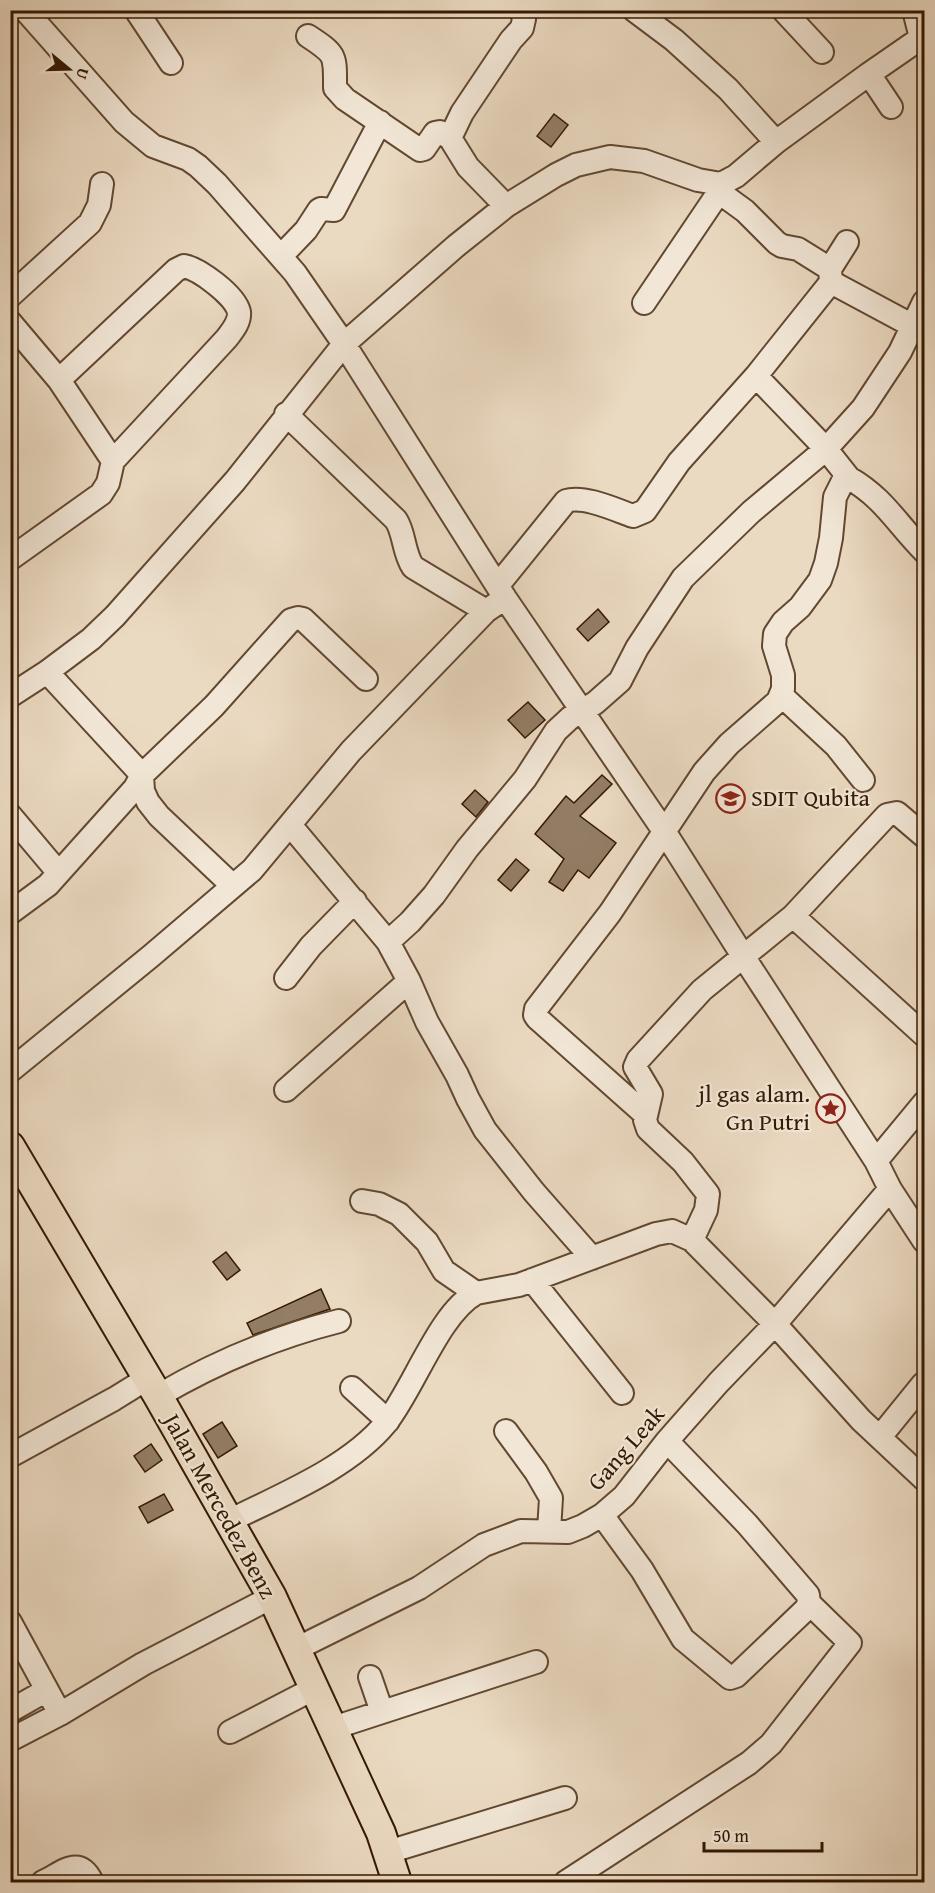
<svg xmlns="http://www.w3.org/2000/svg" width="935" height="1893" font-family="'Gentium Book Plus',serif">
  <style>
    .building { fill: #937d65; stroke: #341801; stroke-width: 1.5 }
    .lines { fill: none; stroke-linecap: round; stroke-linejoin: round }
    .minor-casing { stroke: #624831; stroke-width: 26 }
    .major-casing { stroke: #341801; stroke-width: 32 }
    .minor { stroke: #f2e7d7; stroke-width: 22 }
    .major { stroke: #ebdac2; stroke-width: 28 }
    .labels { text-anchor: middle; stroke-width: 4.5; stroke-linejoin: round; paint-order: stroke }
    .poi-label { font-size: 24px; fill: #341801; stroke: #f2e7d7; text-anchor: start }
    .street-label { font-size: 24px; fill: #341801; stroke: #f2e7d7 }
  </style>
  <rect width="100%" height="100%" fill="#ebdac2"/>
  <filter id="stains"><feTurbulence type="fractalNoise" baseFrequency=".00333" numOctaves="4"/><feColorMatrix values="0 0 0 0 .2 0 0 0 0 .09 0 0 0 0 .02 0 0 0 .5 -.17"/></filter>
  <radialGradient id="worn" r=".72"><stop offset=".6" stop-color="#630" stop-opacity="0"/><stop offset="1" stop-color="#630" stop-opacity=".3"/></radialGradient>
  <!-- building -->
  <path class="building" d="M554,114L568,125L551,147L537,136Z
    M598,609L609,622L588,641L577,629Z
    M528,702L545,720L525,738L508,720Z
    M602,775L612,784L580,816L616,843L589,878L578,870L563,891L549,882L564,859L535,834L566,796L574,803Z
    M475,790L488,802L476,817L462,804Z
    M516,859L529,870L511,891L498,880Z
    M226,1252L240,1270L227,1280L213,1262Z
    M321,1289L330,1309L253,1335L247,1323Z
    M222,1422L237,1446L218,1458L203,1434Z
    M151,1444L162,1460L145,1472L134,1456Z
    M164,1494L173,1510L148,1523L139,1507Z"/>
  <g class="lines">
    <defs>
      <path id="minor" d="M25,10L124,122L153,146L188,159L198,166L217,184L295,273L344,344L505,598L664,831L743,956L876,1161L890,1189L924,1241
        M136,10L171,63
        M634,10L674,40L728,89L776,142
        M783,10L822,52
        M914,10L921,38
        M308,36C337,55 335,55 335,88L345,99L420,150L424,149L435,133L440,132L450,138
        M869,74L891,107
        M719,192L745,211L777,243L782,246L798,249L830,269L831,282L913,326
        M506,206L468,167L450,138L462,113L511,40L522,28L524,19L521,10
        M281,256L306,230L319,210L321,209L334,210L380,122
        M830,269L847,242
        M10,296L90,223L99,205L102,184
        M644,303L719,192L721,184
        M10,322L59,380L176,270L184,266C199,269 235,295 239,312C240,322 233,330 227,338L113,461
        M756,376L826,449L849,478
        M286,414L396,520C405,534 403,552 413,567L486,611
        M10,559L101,494L108,483L113,461L59,380
        M498,585L566,501C584,495 616,510 633,516L645,511L679,462L756,376L831,282
        M47,672L142,775L143,791L148,802L159,816L233,886
        M781,695L836,746L863,780
        M10,696L47,672L91,639L115,616L235,481L344,344L456,246L506,206L556,175L576,165L610,157L644,161L698,180L721,184L736,176L776,142L869,74L921,38H924
        M10,815L58,872
        M291,826L388,942L409,981L427,1022L457,1075L468,1099L485,1130L534,1192L592,1258
        M10,913L48,885L135,788L142,775L214,706L291,620L298,618L303,619L366,679
        M793,916L924,1035
        M388,942L410,922L434,895L467,849L525,779L556,731L570,718L595,703L620,681L637,648L683,578L751,512L826,449L863,408L900,352L924,302
        M286,978L311,946L355,901
        M10,1071L151,956L252,870L351,751L486,611L505,598
        M286,1090L409,981
        M646,1115L537,1018L535,1015L536,1009L610,913L704,772L729,744L778,701L783,689V675L774,646L775,634L783,622L800,607L820,580L826,563L831,538L835,497L843,481L849,478C884,498 897,524 924,551
        M876,1161L924,1103
        M362,1201L379,1204L399,1214L427,1242L444,1271L476,1293
        M692,1240L706,1210L708,1194L683,1162L648,1129L645,1120L651,1094L635,1067L638,1060L702,990L793,916L887,815L897,813L924,836
        M532,1280L622,1393
        M352,1388L388,1421
        M158,1396C214,1363 276,1337 339,1321
        M506,1431L536,1472L551,1498L549,1531
        M880,1437L923,1384
        M10,1456L114,1399L148,1378
        M602,1515L642,1570L683,1639L730,1678L736,1676L806,1609L809,1603L808,1595L747,1524L667,1441
        M229,1521C281,1495 349,1468 386,1423C414,1388 439,1313 476,1293L519,1285L656,1234L672,1231L692,1240L775,1324L861,1420L924,1479
        M10,1622L60,1714
        M296,1649L419,1588L484,1545L521,1531L568,1532L583,1526L602,1515L624,1496L667,1441L719,1382L775,1324L890,1189
        M370,1677L382,1712
        M10,1711L47,1690
        M333,1728L536,1662
        M230,1732L315,1688
        M10,1740L60,1714L143,1664L272,1597
        M388,1852L565,1798
        M43,1882C64,1872 79,1855 92,1882
        M566,1882L749,1763L771,1744L850,1643L809,1603"/>
      <path id="major" d="M10,1146L158,1396L272,1597L381,1833L397,1882"/>
    </defs>
    <!-- minor casing -->
    <use href="#minor" class="minor-casing"/>
    <!-- major casing -->
    <use href="#major" class="major-casing"/>
    <!-- minor -->
    <use href="#minor" class="minor"/>
    <!-- major -->
    <use href="#major" class="major"/>
  </g>
  <!-- icons -->
  <defs>
    <symbol id="school-ring" viewBox="-11 -11 22 22"><circle r="9.5" fill="#f2e7d7" stroke="#8f2418" stroke-width="1.5"/><path d="M0-5L7-2L0 1L-7-2ZM-4 1L0 2.5L4 1V4Q0 6-4 4Z" fill="#8f2418"/></symbol>
    <symbol id="sight-ring" viewBox="-11 -11 22 22"><circle r="9.5" fill="#f2e7d7" stroke="#8f2418" stroke-width="1.5"/><path d="M0-6L1.8-2.2L6-1.7L2.9 1.2L3.7 5.4L0 3.3L-3.7 5.4L-2.9 1.2L-6-1.7L-1.8-2.2Z" fill="#8f2418"/></symbol>
  </defs>
  <g fill-rule="evenodd">
    <use href="#school-ring" x="714" y="782" width="33" height="33"/>
    <use href="#sight-ring" x="814" y="1092" width="33" height="33"/>
  </g>
  <g class="labels">
    <!-- poi labels -->
    <g class="poi-label">
      <text x="751" y="806">SDIT Qubita</text>
      <text x="810" y="1102" text-anchor="end">jl gas alam.<tspan x="810" dy="28">Gn Putri</tspan></text>
    </g>
    <!-- street labels -->
    <g class="street-label">
      <text transform="translate(626 1448) rotate(-49)" y="8">Gang Leak</text>
      <text transform="translate(220 1506) rotate(61)" y="8">Jalan Mercedez Benz</text>
    </g>
  </g>
  <!-- margin -->
  <rect width="935" height="1893" fill="none" stroke="#ebdac2" stroke-width="36"/>
  <rect x="12" y="12" width="911" height="1869" fill="none" stroke="#341801" stroke-width="3"/>
  <rect x="18" y="18" width="899" height="1857" fill="none" stroke="#341801" stroke-width="1.5"/>
  <!-- north arrow -->
  <g transform="translate(69 69) rotate(109)" stroke="#f2e7d7" stroke-width="4.5" paint-order="stroke">
  <path d="M0-4.5L10 22L0 15L-10 22Z" fill="#341801"/>
  <text y="-9" font-size="16" font-weight="bold" text-anchor="middle" fill="#341801">U</text>
  </g>
  <!-- scale -->
  <path d="M704 1842v9h118v-9" fill="none" stroke="#341801" stroke-width="3"/>
  <text x="713" y="1842" font-size="18" fill="#341801" stroke="#f2e7d7" stroke-width="4.5" paint-order="stroke">50 m</text>
  <rect width="100%" height="100%" filter="url(#stains)"/>
  <rect width="100%" height="100%" fill="url(#worn)"/>
</svg>
